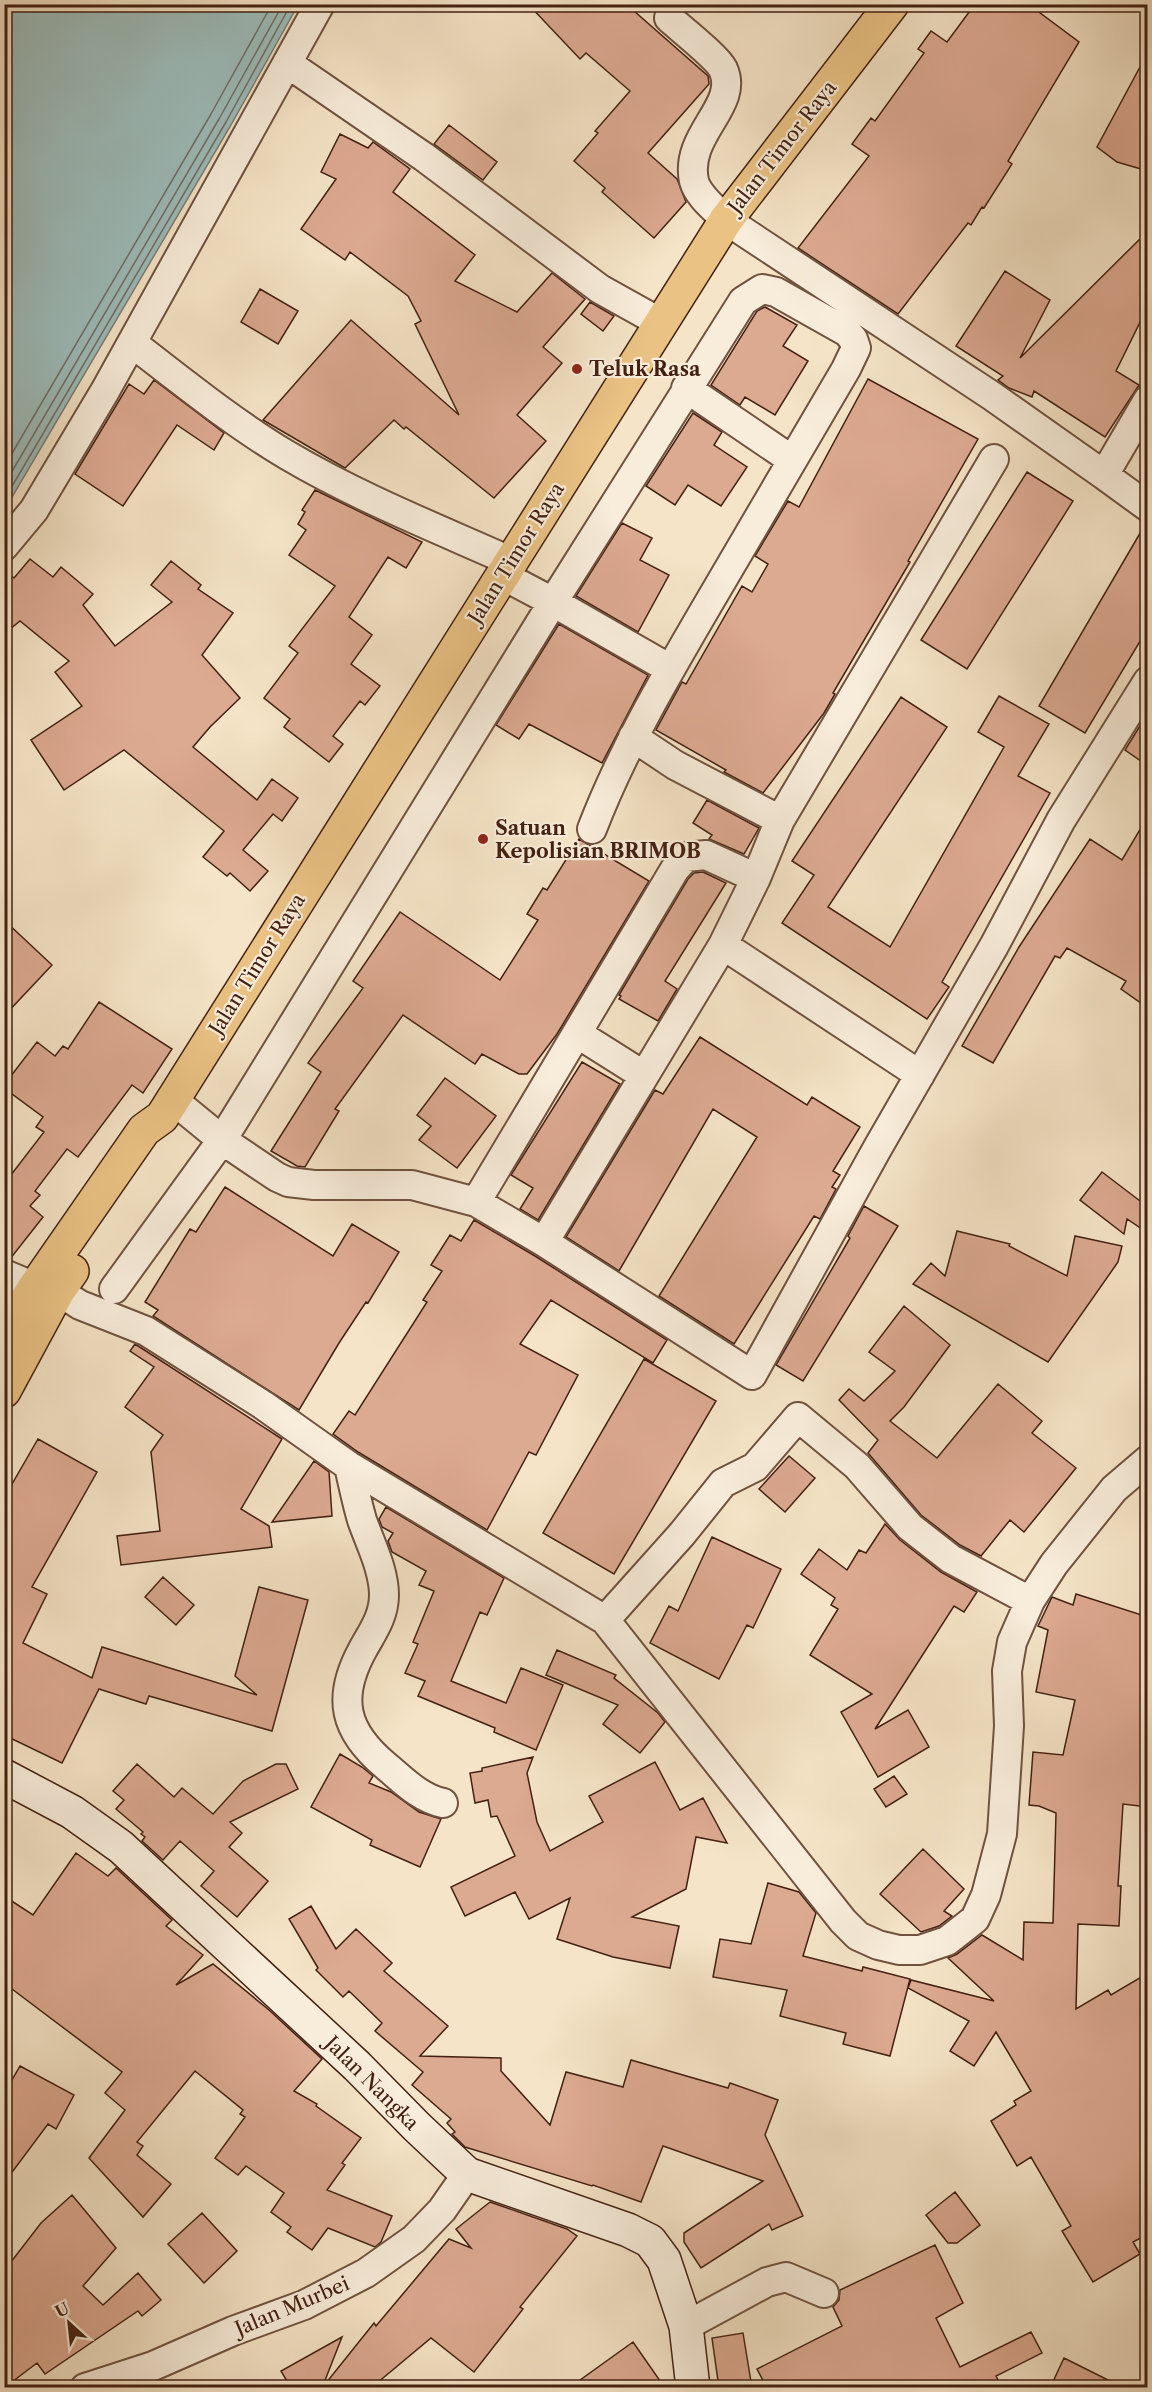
<svg xmlns="http://www.w3.org/2000/svg" width="1152" height="2392" font-family="'Libre Caslon Text',serif">
  <style>
    .water { fill: #9dbdbc; stroke: #797f78; stroke-width: 1.5 }
    .lines { fill: none; stroke-linecap: round; stroke-linejoin: round }
    .shore { stroke: #706f67; stroke-width: 1.5 }
    .building { fill: #dca991; stroke: #432112; stroke-width: 1.5 }
    .street-casing { stroke: #70523f; stroke-width: 32 }
    .secondary-casing { stroke: #432112; stroke-width: 36 }
    .highway-casing { stroke: #432112; stroke-width: 36 }
    .street { stroke: #f8eddb; stroke-width: 28 }
    .secondary { stroke: #f8eddb; stroke-width: 33 }
    .highway { stroke: #eac284; stroke-width: 33 }
    .poi-dot { fill: #8f2418; stroke: #f8eddb; stroke-width: 2 }
    .labels { text-anchor: middle; stroke-width: 4.5; stroke-linejoin: round; paint-order: stroke }
    .street-label { font-size: 20px; fill: #432112; stroke: #f8eddb }
    .poi-label { font-size: 20px; font-weight: bold; fill: #432112; stroke: #f8eddb; text-anchor: start }
  </style>
  <rect width="100%" height="100%" fill="#f5e4c7"/>
  <filter id="stains"><feTurbulence type="fractalNoise" baseFrequency=".00333" numOctaves="4"/><feColorMatrix values="0 0 0 0 .2 0 0 0 0 .09 0 0 0 0 .02 0 0 0 .5 -.17"/></filter>
  <radialGradient id="worn" r=".72"><stop offset=".6" stop-color="#630" stop-opacity="0"/><stop offset="1" stop-color="#630" stop-opacity=".3"/></radialGradient>
  <!-- water -->
  <path class="water" d="M5,4L298,5L231,125L5,509Z"/>
  <g class="lines">
    <!-- shore -->
    <path class="shore" d="M4,467L211,114L272,4
      M4,485L219,119L283,4
      M4,500L226,122L291,4"/>
  </g>
  <!-- building -->
  <path class="building" d="M528,4H626L708,76L709,84L648,153L677,179L686,202L654,238L602,192L605,188L574,161L598,133L595,131L630,91L586,53L580,59Z
    M975,4H1028L1079,42L1008,161L1012,164L984,208L982,207L971,225L968,223L898,314L798,248L869,156L852,144L871,118L875,121L924,53L918,49L931,31L947,42Z
    M1148,52V171L1117,162L1097,147Z
    M449,125L497,162L483,180L434,144Z
    M340,134L368,148L373,142L410,169L393,192L475,255L455,281L517,312L552,273L585,299L543,347L562,363L517,415L546,441L494,498L406,427L404,429L394,420L345,468L263,420L351,320L459,415L415,324L421,321L408,296L350,252L345,260L301,229L336,179L321,172Z
    M1148,231V306L1116,371L1139,385L1105,437L1034,391L1032,397L1009,388L998,380L1003,376L956,346L1005,271L1050,300L1020,358Z
    M260,289L298,311L278,344L241,322Z
    M590,302L614,316L603,331L581,314Z
    M765,307L797,325L783,346L808,361L775,415L745,397L740,405L711,385L757,311Z
    M868,379L978,439L908,561L910,562L833,693L835,694L824,713L763,793L724,772L726,770L656,730L682,682L686,684L742,586L752,592L768,564L755,556L788,501L799,507Z
    M154,380L224,433L214,450L177,425L123,506L75,474L129,384L144,394Z
    M693,413L722,432L714,445L747,467L721,506L688,485L675,505L646,486Z
    M1027,472L1073,501L967,669L921,640Z
    M315,490L422,542L406,568L388,557L349,617L372,635L351,664L380,686L365,705L360,701L333,736L343,744L329,762L284,727L290,719L264,698L298,653L289,646L335,586L289,555L306,530L298,524L305,512L302,510Z
    M622,523L652,538L640,560L669,575L638,632L576,596Z
    M1146,523L1148,628L1085,733L1039,706Z
    M30,559L53,577L61,567L93,594L83,605L115,646L172,602L151,585L171,561L201,585L198,589L233,613L202,655L240,698L210,727L193,747L257,800L272,779L298,798L282,821L273,814L243,850L268,871L250,891L230,873L227,876L203,857L224,831L124,750L64,790L31,740L82,706L55,672L69,661L20,621L4,634V570L14,578Z
    M559,624L648,675L602,763L529,724L519,739L496,725Z
    M999,696L1049,724L1018,776L1050,793L942,982L949,987L927,1019L782,923L814,875L792,861L901,697L947,727L828,907L890,947L1004,747L978,732Z
    M1148,713V766L1125,750Z
    M707,800L759,828L744,854L709,839L712,835L693,823Z
    M1148,816V1008L1121,989L1126,981L1067,948L1060,958L1055,956L993,1063L962,1046L1019,947L1090,839L1122,860Z
    M579,839L649,881L557,1034L527,1074H519L482,1054L475,1064L403,1015L335,1109L339,1111L305,1167L297,1166L271,1151L321,1072L308,1063L363,988L353,981L400,912L500,980L538,920L527,914L543,888L547,890Z
    M703,872L726,883L665,981L677,989L658,1021L619,999L621,996L619,995L688,879L694,873Z
    M4,920L52,965L4,1016Z
    M99,1002L172,1049L143,1093L132,1085L78,1157L67,1149L35,1191L40,1195L30,1206L43,1217L10,1259L4,1258V1184L44,1132L36,1127L43,1117L4,1088V1085L37,1042L55,1056L63,1046L68,1049Z
    M700,1037L807,1105L812,1097L860,1127L833,1171L840,1175L832,1187L836,1189L820,1219L814,1216L734,1344L659,1296L757,1137L713,1109L619,1271L566,1237L655,1090L663,1094Z
    M582,1062L620,1084L538,1220L520,1209L533,1188L511,1175Z
    M445,1078L496,1116L457,1168L419,1140L431,1126L417,1115Z
    M1102,1172L1148,1207V1233L1127,1219L1124,1234L1080,1200Z
    M225,1187L333,1256L352,1224L399,1252L368,1303L366,1302L339,1343L299,1410L153,1316L158,1310L145,1302L190,1229L196,1232Z
    M864,1206L898,1226L803,1381L776,1365L850,1238L848,1236Z
    M474,1220L535,1256L667,1340L653,1363L551,1300L520,1344L578,1375L536,1455L529,1452L487,1530L358,1452L333,1434L349,1411L355,1415L427,1302L423,1300L442,1271L431,1265L450,1235L461,1241Z
    M957,1231L1010,1244L1009,1246L1067,1276L1075,1236L1122,1246L1118,1262L1048,1362L913,1284L931,1263L945,1276Z
    M904,1306L950,1345L904,1407L890,1421L937,1458L998,1384L1042,1421L1032,1433L1076,1468L1024,1532L1010,1520L981,1556L960,1545L921,1515L868,1453L878,1440L839,1400L849,1389L864,1401L895,1371L869,1352Z
    M135,1344L282,1439L241,1509L269,1526L272,1547L121,1565L117,1536L160,1531L151,1452L163,1435L125,1407L154,1367L130,1351Z
    M644,1359L716,1401L614,1574L543,1533Z
    M38,1439L97,1472L32,1587L47,1594L23,1643L92,1678L102,1647L257,1695L235,1676L259,1587L308,1600L272,1731L149,1696L146,1704L99,1689L62,1763L4,1735V1498Z
    M789,1456L815,1478L785,1512L759,1489Z
    M314,1461L329,1472L332,1516L272,1522Z
    M386,1507L504,1578L487,1615L480,1612L451,1681L506,1703L521,1668L563,1685L536,1750L494,1732L495,1728L418,1696L425,1681L405,1673L418,1644L413,1642L434,1591L419,1585L426,1571L392,1552L388,1541L393,1533L382,1527L379,1519Z
    M885,1524L900,1540L941,1572L977,1592L964,1612L954,1606L875,1729L908,1710L929,1747L878,1777L841,1712L872,1694L810,1655L838,1609L831,1605L835,1598L801,1574L819,1549L847,1570L859,1550L866,1553Z
    M712,1537L781,1569L753,1628L747,1625L719,1679L650,1643L669,1606L678,1611Z
    M163,1577L194,1605L176,1625L145,1597Z
    M1076,1594L1148,1617V1807L1123,1804L1118,1886H1121L1119,1926L1078,1924L1076,2009L1108,1990L1111,1995L1148,1973V2234L1133,2242L1140,2254L1093,2282L1062,2231L1071,2226L1031,2157L1017,2166L991,2121L1016,2105L1014,2101L1031,2091L996,2032L974,2066L950,2051L969,2021L908,1988L911,1980L994,2001L948,1958L957,1954L982,1935L1023,1960L1024,1922L1053,1923L1056,1813L1039,1806L1029,1805L1033,1752L1063,1755L1075,1700L1036,1692L1048,1630L1038,1626L1052,1597L1073,1605Z
    M557,1650L616,1675L614,1678L658,1713L665,1722L640,1753L603,1724L618,1705L546,1675Z
    M340,1754L362,1767L373,1776L369,1783L391,1792L419,1812L441,1819L420,1867L370,1845L372,1840L311,1807Z
    M533,1757L527,1773L537,1822L550,1851L603,1822L589,1796L655,1762L680,1810L703,1798L727,1843L696,1837L686,1889L632,1917L679,1926L670,1968L613,1957L557,1939L570,1898L529,1919L515,1892L465,1916L451,1887L515,1856L497,1816L491,1817L488,1800L475,1803L470,1773L482,1771V1768Z
    M137,1764L174,1797L182,1788L213,1814L243,1781L276,1764H286L298,1789L230,1822L242,1833L229,1847L268,1881L237,1917L201,1886L214,1871L180,1841L163,1860L142,1841L145,1837L141,1834L143,1832L116,1809L124,1800L113,1791Z
    M894,1776L907,1794L886,1807L874,1789Z
    M923,1849L964,1889L944,1911L952,1916L939,1926L921,1932L880,1894Z
    M76,1853L108,1876L116,1868L172,1920L166,1926L203,1955L176,1985L213,1964L269,2010L322,2059L294,2091L317,2104L316,2106L361,2138L342,2163L345,2165L327,2190L392,2216L381,2242L375,2247L328,2228L312,2250L287,2232L291,2227L271,2212L284,2193L246,2166L238,2175L215,2158L245,2117L240,2114L243,2110L195,2071L137,2142L143,2146L137,2155L171,2184L143,2217L89,2158L125,2110L105,2093L122,2072L4,1983V1896L33,1915Z
    M768,1883L799,1892L816,1913L803,1956L862,1971L863,1967L910,1979L890,2056L843,2044L846,2033L780,2016L787,1990L713,1977L720,1939L751,1944Z
    M311,1906L336,1949L356,1929L392,1963L384,1971L448,2026L420,2056L501,2058V2071L550,2125L566,2072L623,2087L631,2060L728,2088L730,2083L778,2100L765,2135L803,2216L772,2230L769,2224L701,2268L684,2242V2233L763,2181L663,2146L641,2202L593,2185L592,2186L465,2147L452,2134L455,2132L447,2123L451,2119L412,2085L423,2072L375,2031L382,2023L349,1991L343,1997L316,1970L318,1968L289,1919Z
    M20,2066L74,2095L56,2129L48,2124L4,2183V2094Z
    M955,2192L980,2225L957,2243H948L926,2215Z
    M72,2195L116,2248L83,2286L103,2305L138,2273L161,2300L142,2316L138,2311L45,2374L37,2363L4,2388V2271L41,2223Z
    M490,2202L567,2229L577,2236L520,2307L523,2309L474,2372L431,2338L371,2388H322L374,2323L376,2326L449,2239L471,2248L456,2229Z
    M202,2213L237,2251L204,2283L168,2244Z
    M935,2245L963,2303L936,2318L960,2367L1031,2332L1042,2353L996,2376L998,2380L983,2388H767L757,2369L842,2326L833,2307L839,2300L840,2290Z
    M743,2333L752,2388H719L712,2338Z
    M342,2337L322,2388H291L281,2371Z
    M633,2342L665,2388H569Z
    M1064,2358L1124,2388H1050Z"/>
  <g class="lines">
    <defs>
      <path id="street" d="M669,18C681,29 717,57 723,69C740,106 684,134 694,181C698,196 715,209 726,220L992,396L1104,475
        M287,63L424,157L600,289L661,323
        M132,343C182,381 233,423 287,455C358,497 436,528 510,561
        M686,388L792,460
        M1148,400L1104,475L1148,507
        M4,546L34,510L105,391L320,4
        M502,575L553,602L670,669
        M633,737L675,765L780,820
        M578,1034L643,1075
        M920,1075L723,945L756,878L780,820L994,459
        M172,1099L222,1140L277,1177L288,1182L314,1185H412L476,1202L544,1242L752,1375L877,1149L994,946L1061,820L1148,681
        M476,1202L675,869L686,857L706,855L756,878
        M544,1242L723,945
        M4,1274L35,1287
        M114,1289L222,1140L553,602L743,301L762,289L776,292L847,332L853,339L856,348L846,369C799,448 753,527 707,606C665,678 622,751 592,829
        M58,1291L80,1305L146,1331L263,1405L349,1466L605,1620L843,1921L858,1936L878,1945L899,1950H920L947,1941L975,1919L986,1895L1002,1834L1009,1726L1007,1671L1012,1642L1030,1601L1054,1564L1114,1489L1148,1460
        M349,1466C353,1484 357,1503 362,1520C370,1543 384,1570 384,1595C384,1616 373,1631 363,1649C336,1698 344,1731 386,1766C404,1781 420,1798 443,1803
        M605,1620L682,1534L723,1483L755,1467L798,1417L857,1466L910,1527L951,1559L1030,1601
        M686,2326L767,2282L786,2277L824,2293
        M85,2388L153,2366L233,2331L304,2305L366,2273L414,2239L442,2210L467,2174"/>
      <path id="secondary" d="M4,1776L72,1812L121,1847L357,2066L417,2127L467,2174L628,2230L650,2241L664,2260L686,2326L693,2388"/>
      <path id="highway" d="M4,1337L35,1287L144,1130L162,1117L726,220L892,4
        M4,1391L58,1291L72,1271"/>
    </defs>
    <!-- street casing -->
    <use href="#street" class="street-casing"/>
    <!-- secondary casing -->
    <use href="#secondary" class="secondary-casing"/>
    <!-- highway casing -->
    <use href="#highway" class="highway-casing"/>
    <!-- street -->
    <use href="#street" class="street"/>
    <!-- secondary -->
    <use href="#secondary" class="secondary"/>
    <!-- highway -->
    <use href="#highway" class="highway"/>
  </g>
  <!-- markers -->
  <g class="poi-dot">
    <circle cx="577" cy="369" r="6"/>
    <circle cx="483" cy="839" r="6"/>
  </g>
  <g class="labels">
    <!-- street labels -->
    <g class="street-label">
      <text transform="translate(782 147) rotate(-52)" y="7">Jalan Timor Raya</text>
      <text transform="translate(516 553) rotate(-58)" y="7">Jalan Timor Raya</text>
      <text transform="translate(257 964) rotate(-58)" y="7">Jalan Timor Raya</text>
      <text transform="translate(372 2083) rotate(45)" y="7">Jalan Nangka</text>
      <text transform="translate(292 2306) rotate(-23)" y="7">Jalan Murbei</text>
    </g>
    <!-- poi labels -->
    <g class="poi-label">
      <text x="589" y="376">Teluk Rasa</text>
      <text x="495" y="835">Satuan<tspan x="495" dy="23">Kepolisian BRIMOB</tspan></text>
    </g>
  </g>
  <!-- margin -->
  <rect width="1152" height="2392" fill="none" stroke="#f5e4c7" stroke-width="24"/>
  <rect x="6" y="6" width="1140" height="2380" fill="none" stroke="#432112" stroke-width="3"/>
  <rect x="12" y="12" width="1128" height="2368" fill="none" stroke="#432112" stroke-width="1.5"/>
  <!-- north arrow -->
  <g transform="translate(69 2323) rotate(333)" stroke="#f8eddb" stroke-width="4.5" paint-order="stroke">
  <path d="M0-4.5L10 22L0 15L-10 22Z" fill="#432112"/>
  <text y="-9" font-size="16" font-weight="bold" text-anchor="middle" fill="#432112">U</text>
  </g>
  <rect width="100%" height="100%" filter="url(#stains)"/>
  <rect width="100%" height="100%" fill="url(#worn)"/>
</svg>
